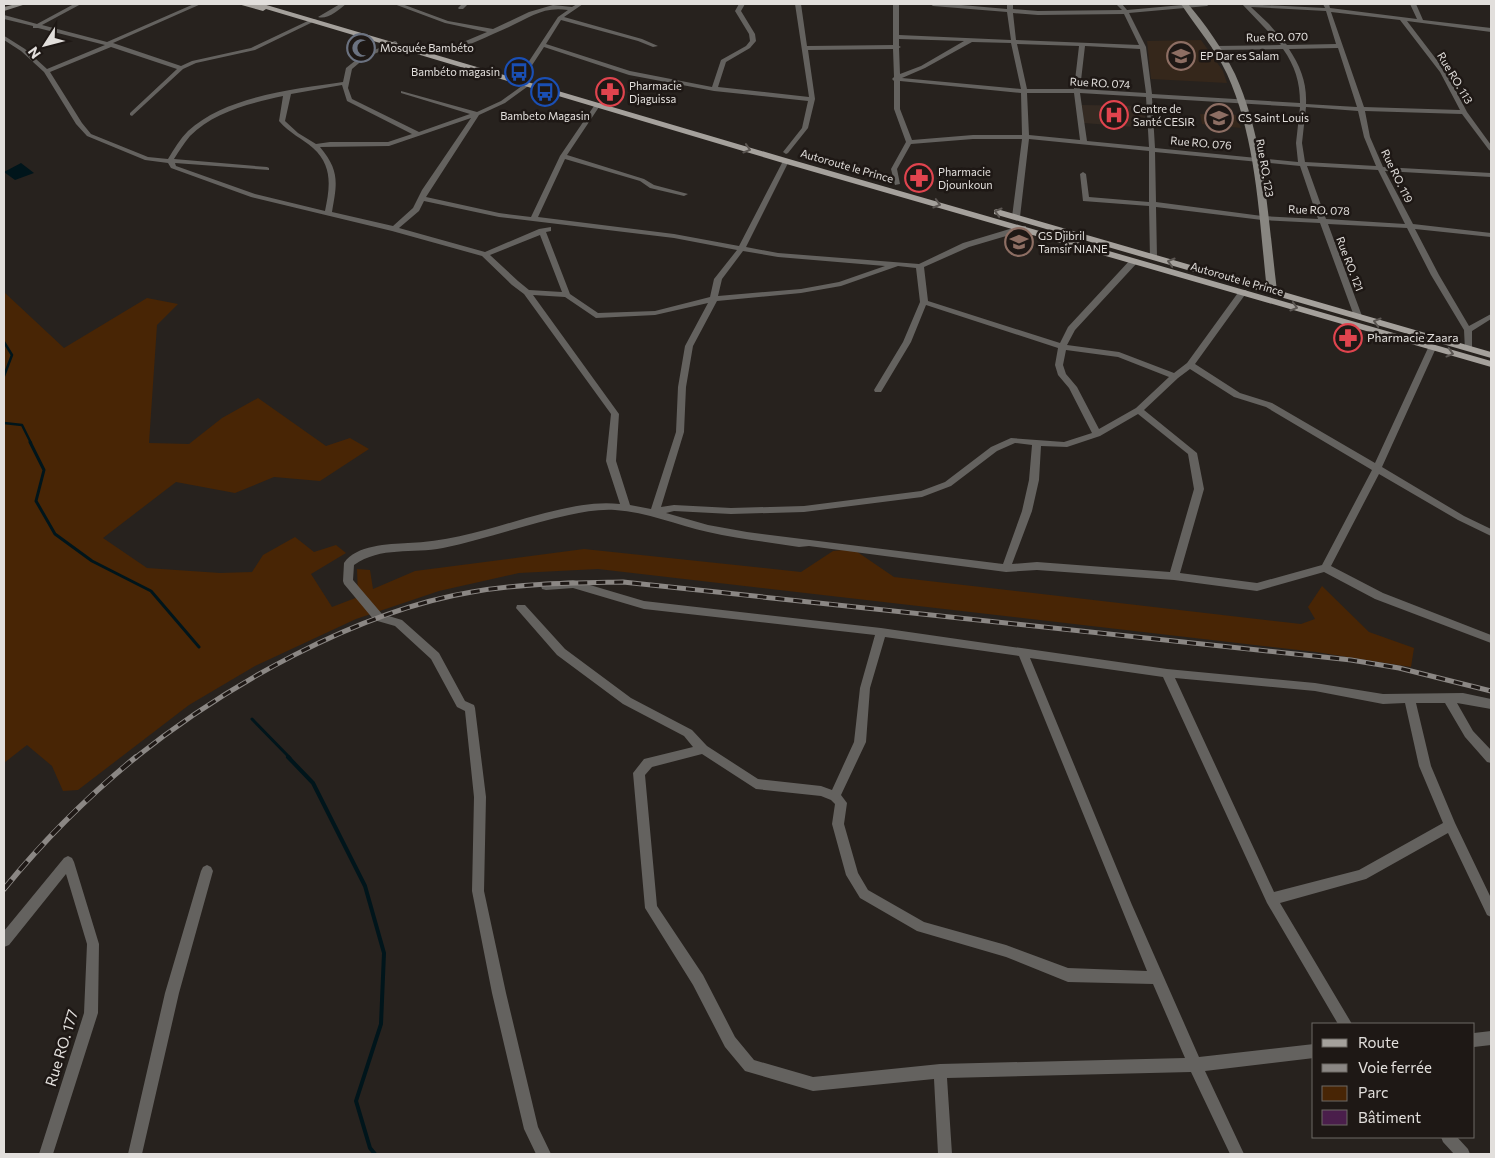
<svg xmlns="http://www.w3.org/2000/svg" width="1495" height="1158" font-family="Commissioner,sans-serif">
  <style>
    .built { fill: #342a22 }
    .education { fill: #35271b }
    .green { fill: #482505 }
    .water { fill: #00151b }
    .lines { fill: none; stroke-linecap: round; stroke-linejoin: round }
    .stream-far2 { stroke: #00151b; stroke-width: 2.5 }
    .stream-far1 { stroke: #00151b; stroke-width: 3 }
    .stream { stroke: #00151b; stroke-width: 4 }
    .building { fill: #4a1e4b }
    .street { fill: #64625f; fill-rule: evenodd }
    .secondary { fill: #888681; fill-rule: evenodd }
    .primary { fill: #a5a19c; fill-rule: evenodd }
    .rail-far1-casing { stroke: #8b8784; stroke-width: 5 }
    .rail-casing { stroke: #8b8784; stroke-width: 5.5 }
    .rail-far1 { stroke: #1e1815; stroke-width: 3; stroke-dasharray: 9; stroke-linecap: butt }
    .rail { stroke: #1e1815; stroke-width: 4; stroke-dasharray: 12; stroke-linecap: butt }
    .oneway { stroke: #5b5652 }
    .labels { text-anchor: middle; stroke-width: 5; stroke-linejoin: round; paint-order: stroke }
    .far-street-label { font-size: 11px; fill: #e2dfdc; stroke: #1e1815 }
    .far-poi-label { font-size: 11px; fill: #e2dfdc; stroke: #1e1815; text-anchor: start }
    .poi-label { font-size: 12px; fill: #e2dfdc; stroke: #1e1815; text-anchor: start }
    .near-street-label { font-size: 15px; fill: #e2dfdc; stroke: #1e1815 }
  </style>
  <rect width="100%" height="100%" fill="#27221e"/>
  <!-- built -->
  <path class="built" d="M1082,105L1144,106L1146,128L1084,123Z"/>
  <!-- education -->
  <path class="education" d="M1201,40L1223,71L1227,83L1151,79L1147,41Z
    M1200,114L1236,115L1241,128L1202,124Z"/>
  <!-- green -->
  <path class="green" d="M4,292L64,348L147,298L178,304L157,325L149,443L189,444L222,418L258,398L326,446L350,438L369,449L320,481L274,477L235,493L176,482L103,538L147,568L220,573L252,572L263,555L295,537L314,552L336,545L346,553L311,574L332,607L358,597L357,569L370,570L373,589L415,571L584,549L801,572L833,551L853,549L894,577L1301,624L1315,619L1308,607L1322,586L1369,632L1414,648L1411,667L1316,652L598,569L519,573L439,591L356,619L255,666L189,705L78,790L63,791L52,766L27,745L4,763Z"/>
  <!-- water -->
  <path class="water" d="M21,163L34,173L15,180L4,172Z"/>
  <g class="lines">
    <!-- stream-far2 -->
    <path class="stream-far2" d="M4,342L12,355L4,376
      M4,423L22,425L31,443"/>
    <!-- stream-far1 -->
    <path class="stream-far1" d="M30,442L44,470L36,501L55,534L92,561L151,591L199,647
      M252,719L290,758"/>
    <!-- stream -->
    <path class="stream" d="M288,757L313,783L365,886L384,953L381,1024L356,1101L370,1148L375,1154"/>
  </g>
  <!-- building -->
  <path class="building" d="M359,41L374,48L362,54L346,47Z"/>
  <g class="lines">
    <!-- street -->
    <path class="street" d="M74,4H81L42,25L107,42L194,4H201L113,43L181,66L192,61L251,48L312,19L317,20L255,50L196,63L183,69L132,116L130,115V113L177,69L111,47L50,72L82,123L91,134L148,157L168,159C174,149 180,139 188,131C226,96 295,89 343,82L346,68L361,56L395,41L397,42V44L365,58L352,69L348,88L352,99L419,132L470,114L401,93V91L477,112L501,101L526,83L531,84L505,103L479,115L426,197L499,213L531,217L560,156L596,103H600L601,104L567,155L644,179L654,185L688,194L684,196L650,188L640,181L565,159L538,217L674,234L739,246L783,161L786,159L789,161L746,247L778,253L919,264L963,243L1020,226H1026V230L969,247L924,267L928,301L1060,343L1068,327L1131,259H1137V263L1075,330L1067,345L1119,352L1174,373L1187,363L1240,290H1246L1247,292L1195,364L1240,393L1272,403L1375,463L1428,348L1429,346H1435L1436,348L1382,467L1464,516L1491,529V536L1458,520L1379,474L1331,566L1383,593L1491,635V643L1375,599L1324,572L1257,591L1174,580L1037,570L1006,572L809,546L799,547C769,542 738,539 708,532C677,525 647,512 615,510C599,509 584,512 569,515C527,524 486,539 443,548C412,554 381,546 354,565L353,580L382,614L402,620L439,653L465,701L474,705L475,708L486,797L484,891L506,993L538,1127L551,1154H536L524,1129L492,993L472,891L474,797L465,711L457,707L431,659L395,626L374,620L344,584L343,581L344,563C356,545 388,544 408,543C455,542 499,525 545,513C569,507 595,501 620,504L606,461L611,414L524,294L512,285L482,256L392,231L251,197L171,168L168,163L145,160L87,136L76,124L44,72L21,51L4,40V36L6,37L25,49L47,69L105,45L38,28H33V26L4,19V15L37,24ZM342,85L347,101L412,134L388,142H330L316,144L298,133L285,121L291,94ZM283,96L279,121C290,134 302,138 313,148C333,166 330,187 325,211L255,194L176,166L175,163L269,170V168L267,167L174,159C179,151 184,143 190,136C213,112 251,103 283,96ZM471,118L422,190L413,208L393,226L332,212C337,183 340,171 320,147L389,146ZM424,201L499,217L674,238L737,250L714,279L710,297L655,311L598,313L570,294L546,232L551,231V227L539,229L485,252L399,228L419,211ZM540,235L562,292L529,290L518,281L490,255ZM743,251L778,257L885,266L839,282L801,289L718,296L722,279ZM898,266L916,268L920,302L903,342L874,390L875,392H881L911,342L926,305L1058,348L1055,365L1058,375L1069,388L1092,433L1064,442L1011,438L991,447L945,482L921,491L804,506L731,508L674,505L661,507L684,432L686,387L693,346L717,301L801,293L841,286ZM533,295L565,297L596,318L655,315L708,303L685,346L678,387L676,432L651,509L630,505L616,461L619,414ZM1066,350L1118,357L1169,377L1136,408L1099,429L1077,387L1066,374L1063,365ZM1190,369L1234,397L1266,407L1372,470L1322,565L1257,583L1180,573L1204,489L1197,453L1144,410L1178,378ZM1138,414L1188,454L1194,489L1170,572L1037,562L1012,564L1032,511L1039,480L1041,446L1067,447L1100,436ZM1015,443L1032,445L1029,480L1022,511L1003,564L747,532L708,525L666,513L674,511L731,514L804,512L922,497L951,486L997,451Z
      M340,4H346C339,10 327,20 318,17Z
      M394,4H402L448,21L493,29L529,12L553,5L572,7L577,4H583L564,17L642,39L658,46L653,47L638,41L561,20L546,44L630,71L712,87L721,60L746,46L750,41L749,34L735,11L739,4H745L741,11L755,34L756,41L750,48L726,62L718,87L809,97L795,4H801L807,46L893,45V4H899V35L1011,40L1007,12L933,6L930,4H950L1007,9V4H1013V9L1038,11L1122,10L1116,4H1122L1127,10L1193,4H1210L1207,6L1129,13L1146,47L1152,94L1300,103C1300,82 1295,66 1283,49L1215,50L1212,48L1215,46L1281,45L1242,4L1325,8L1323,4H1329L1330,8L1417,19L1410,4H1416L1423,20L1491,28V32L1407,21L1446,72L1467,112L1491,145V151L1489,150L1462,114L1365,111L1370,137L1383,167L1491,173V177L1385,171L1413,224L1491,233V237L1415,229L1439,275L1469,326L1491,314V319L1472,331V348L1471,350H1465L1464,330L1431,275L1407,228L1328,224L1362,316L1358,318L1354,316L1320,223L1262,220L1156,207L1157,257L1156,259H1150L1149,206L1083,201L1080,174L1083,172L1086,174L1089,197L1149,202V151L1029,139L1020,217L1016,219L1012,217L1022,139H973L911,144L897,169L900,184L895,185L891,169L906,142L894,109V81L892,79L894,77L893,49L808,50L815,99L808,128L788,153L786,154L783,152L802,128L808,101L714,91L629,75L544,47L525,76L523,77L520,75L558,17L568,10C544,6 530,17 509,27C488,36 466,47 444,54L441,52L442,51L487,32L445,23ZM1251,7L1326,11L1336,44L1287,45L1269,24ZM1331,12L1400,20L1440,72L1460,110L1364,107ZM1013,13L1038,15L1124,14L1139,45L1016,40ZM899,39L964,41L921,66L900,74L899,48L901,47L899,46ZM972,42L1011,43L1021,89L902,78L925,68ZM1017,44L1079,46L1074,89H1027ZM1085,46L1140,49L1146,93L1080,89ZM1338,48L1357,107L1306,104C1307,82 1300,66 1289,49ZM900,81L1021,93L1022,135H973L912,140L900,109ZM1027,93H1074L1080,140L1029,135ZM1080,93L1146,97L1149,147L1087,141ZM1152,98L1300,107L1296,143L1298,162L1155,148ZM1306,107L1358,111L1364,137L1376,166L1305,162L1302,143ZM1155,152L1300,166L1318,219L1262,216L1156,202ZM1307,166L1378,170L1405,224L1326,219Z
      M462,4H468L463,9H459L458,8Z
      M573,580L644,601L881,628L1167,669L1315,683L1383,694L1463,693L1491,699V709L1457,703L1473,731L1491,750V763L1487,762L1465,737L1445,703H1416L1431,766L1455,823L1491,898V917L1487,915L1448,833L1366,879L1280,903L1352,1024H1338L1267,903L1163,677L1030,658L1132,905L1199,1057L1314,1044V1058L1205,1071L1244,1154H1230L1191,1072L947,1078L952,1154H938L934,1079L813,1091L745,1071L725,1047L693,985L645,908L633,773L644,759L693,747L684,736L623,704L557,655L516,608L517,605H525L565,649L631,698L692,730L707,746L758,779L821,786L832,790L854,742L860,688L875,635L644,609L573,588L546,590L542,589L541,586L542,583L546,582ZM885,637L1019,656L1147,971L1068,968L1006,945L924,922L868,890L858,873L844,824L847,803L841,795L866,742L870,688ZM1175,678L1315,691L1383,704L1405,703L1419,766L1443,823L1359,870L1274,892ZM702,754L756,789L821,796L831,800L835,804L832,824L846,875L860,898L917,931L1006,957L1068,982L1153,984L1185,1058L940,1064L813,1077L754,1060L735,1037L703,975L657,906L645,775L652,767Z
      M68,856L72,858L74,862L99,944L98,1013L53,1154H39L84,1013L87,944L66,874L9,945L4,947V931L64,858Z
      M207,865L211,867L213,871L179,993L142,1154H128L165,993L201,871L203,867Z
      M1491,1031V1045L1474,1047V1033Z
      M1441,1137H1457L1468,1149L1470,1154H1454L1443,1142Z"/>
    <!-- secondary -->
    <path class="secondary" d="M16,4H26L4,11V7Z
      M1181,4H1188C1205,24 1223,49 1235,74C1265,140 1268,219 1277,291L1275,293L1272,294L1267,291C1259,219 1257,140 1227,74C1215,48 1196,27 1181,4Z"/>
    <!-- primary -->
    <path class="primary" d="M238,4H263L789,159L1491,361V367L783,163L266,9L263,11Z
      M997,209L1491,352V358L994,214V210Z"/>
    <defs>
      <path id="rail-far1" d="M135,758C225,686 357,611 472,592C522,583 573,583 623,582L1351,660L1399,668L1491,691"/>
      <path id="rail" d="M4,889C44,840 87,797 136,757"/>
    </defs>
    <!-- rail-far1 casing -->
    <use href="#rail-far1" class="rail-far1-casing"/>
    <!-- rail casing -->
    <use href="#rail" class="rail-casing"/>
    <!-- rail-far1 -->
    <use href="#rail-far1" class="rail-far1"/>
    <!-- rail -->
    <use href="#rail" class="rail"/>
  </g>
  <!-- one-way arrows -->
  <defs><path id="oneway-chevron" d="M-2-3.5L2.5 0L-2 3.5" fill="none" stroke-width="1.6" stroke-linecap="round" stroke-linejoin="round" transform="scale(1.25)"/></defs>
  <g class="oneway">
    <use href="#oneway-chevron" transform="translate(747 149) rotate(17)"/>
    <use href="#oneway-chevron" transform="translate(937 204) rotate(16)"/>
    <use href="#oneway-chevron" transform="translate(998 212) rotate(-164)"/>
    <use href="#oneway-chevron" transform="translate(1171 262) rotate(-164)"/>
    <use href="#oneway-chevron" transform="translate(1294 307) rotate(17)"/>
    <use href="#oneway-chevron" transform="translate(1377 322) rotate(-164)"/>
    <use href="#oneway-chevron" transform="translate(1450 353) rotate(15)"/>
  </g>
  <!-- icons -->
  <defs>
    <symbol id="mosque-ring" viewBox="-11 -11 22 22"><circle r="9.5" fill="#1e1815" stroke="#6b7280" stroke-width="1.5"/><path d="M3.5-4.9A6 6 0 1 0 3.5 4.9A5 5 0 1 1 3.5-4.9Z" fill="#6b7280"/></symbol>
    <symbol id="school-ring" viewBox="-11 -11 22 22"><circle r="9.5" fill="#1e1815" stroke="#8d6e63" stroke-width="1.5"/><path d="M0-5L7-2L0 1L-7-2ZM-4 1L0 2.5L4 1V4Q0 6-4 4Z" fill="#8d6e63"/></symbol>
    <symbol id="bus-ring" viewBox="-11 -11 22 22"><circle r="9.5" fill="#1e1815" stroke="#1a4fb4" stroke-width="1.5"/><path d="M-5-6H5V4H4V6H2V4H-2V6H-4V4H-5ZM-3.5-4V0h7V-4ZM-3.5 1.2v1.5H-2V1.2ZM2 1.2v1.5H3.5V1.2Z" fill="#1a4fb4"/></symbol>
    <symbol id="pharmacy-ring" viewBox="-11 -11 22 22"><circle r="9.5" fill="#1e1815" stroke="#e0444e" stroke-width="1.5"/><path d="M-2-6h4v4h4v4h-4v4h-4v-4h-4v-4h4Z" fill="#e0444e"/></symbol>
    <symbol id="hospital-ring" viewBox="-11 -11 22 22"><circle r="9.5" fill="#1e1815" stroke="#e0444e" stroke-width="1.5"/><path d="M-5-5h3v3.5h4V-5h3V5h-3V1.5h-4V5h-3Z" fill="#e0444e"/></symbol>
  </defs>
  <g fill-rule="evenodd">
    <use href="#mosque-ring" x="345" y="32" width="32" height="32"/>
    <use href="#school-ring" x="1165" y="40" width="32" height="32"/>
    <use href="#bus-ring" x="503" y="56" width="32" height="32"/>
    <use href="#bus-ring" x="529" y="76" width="32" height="32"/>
    <use href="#pharmacy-ring" x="594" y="76" width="32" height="32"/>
    <use href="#hospital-ring" x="1098" y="99" width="32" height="32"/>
    <use href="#school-ring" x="1203" y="102" width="32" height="32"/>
    <use href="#pharmacy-ring" x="903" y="162" width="32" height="32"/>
    <use href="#school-ring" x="1003" y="226" width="32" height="32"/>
    <use href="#pharmacy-ring" x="1332" y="322" width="32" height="32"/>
  </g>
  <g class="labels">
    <!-- far-street labels -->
    <g class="far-street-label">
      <text transform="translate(1277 37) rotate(-1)" y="4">Rue RO. 070</text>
      <text transform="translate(1455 78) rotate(59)" y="4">Rue RO. 113</text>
      <text transform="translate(1100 83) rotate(3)" y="4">Rue RO. 074</text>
      <text transform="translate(1201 143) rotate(5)" y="4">Rue RO. 076</text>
      <text transform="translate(847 166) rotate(16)" y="4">Autoroute le Prince</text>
      <text transform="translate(1265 168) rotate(80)" y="4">Rue RO. 123</text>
      <text transform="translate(1397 176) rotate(64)" y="4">Rue RO. 119</text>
      <text transform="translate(1319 210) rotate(2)" y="4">Rue RO. 078</text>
      <text transform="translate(1350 264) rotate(69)" y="4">Rue RO. 121</text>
      <text transform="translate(1237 279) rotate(16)" y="4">Autoroute le Prince</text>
    </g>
    <!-- far-poi labels -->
    <g class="far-poi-label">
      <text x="380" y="52">Mosquée Bambéto</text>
      <text x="1200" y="60">EP Dar es Salam</text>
      <text x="500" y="76" text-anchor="end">Bambéto magasin</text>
      <text x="629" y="90">Pharmacie<tspan x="629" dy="13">Djaguissa</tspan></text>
      <text x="1133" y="113">Centre de<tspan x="1133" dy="13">Santé CESIR</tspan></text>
      <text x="545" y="120" text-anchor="middle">Bambeto Magasin</text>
      <text x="1238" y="122">CS Saint Louis</text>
      <text x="938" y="176">Pharmacie<tspan x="938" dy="13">Djounkoun</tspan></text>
      <text x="1038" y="240">GS Djibril<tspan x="1038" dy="13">Tamsir NIANE</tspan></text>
    </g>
    <!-- poi labels -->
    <g class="poi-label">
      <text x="1367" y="342">Pharmacie Zaara</text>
    </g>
    <!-- near-street labels -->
    <g class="near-street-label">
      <text transform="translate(62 1048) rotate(-73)" y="5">Rue RO. 177</text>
    </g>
  </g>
  <!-- border -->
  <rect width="1495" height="1158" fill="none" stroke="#e2dfdc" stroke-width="10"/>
  <!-- legend -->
  <rect x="1312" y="1023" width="162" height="115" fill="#1e1815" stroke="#6c6865"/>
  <rect x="1322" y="1039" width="25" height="8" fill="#a5a19c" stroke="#6c6865"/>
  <text x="1358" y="1048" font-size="15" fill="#e2dfdc">Route</text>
  <rect x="1322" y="1064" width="25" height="8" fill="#8b8784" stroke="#6c6865"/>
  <text x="1358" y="1073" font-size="15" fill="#e2dfdc">Voie ferrée</text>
  <rect x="1322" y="1086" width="25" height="15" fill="#482505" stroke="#6c6865"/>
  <text x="1358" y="1098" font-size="15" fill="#e2dfdc">Parc</text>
  <rect x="1322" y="1110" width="25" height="15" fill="#4a1e4b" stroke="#6c6865"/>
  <text x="1358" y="1123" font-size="15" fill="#e2dfdc">Bâtiment</text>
  <!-- north arrow -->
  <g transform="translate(45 45) rotate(234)" stroke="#1e1815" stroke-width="4" paint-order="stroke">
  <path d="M0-4L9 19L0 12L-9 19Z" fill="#e2dfdc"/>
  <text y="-8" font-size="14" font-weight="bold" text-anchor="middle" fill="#e2dfdc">N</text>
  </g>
</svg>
